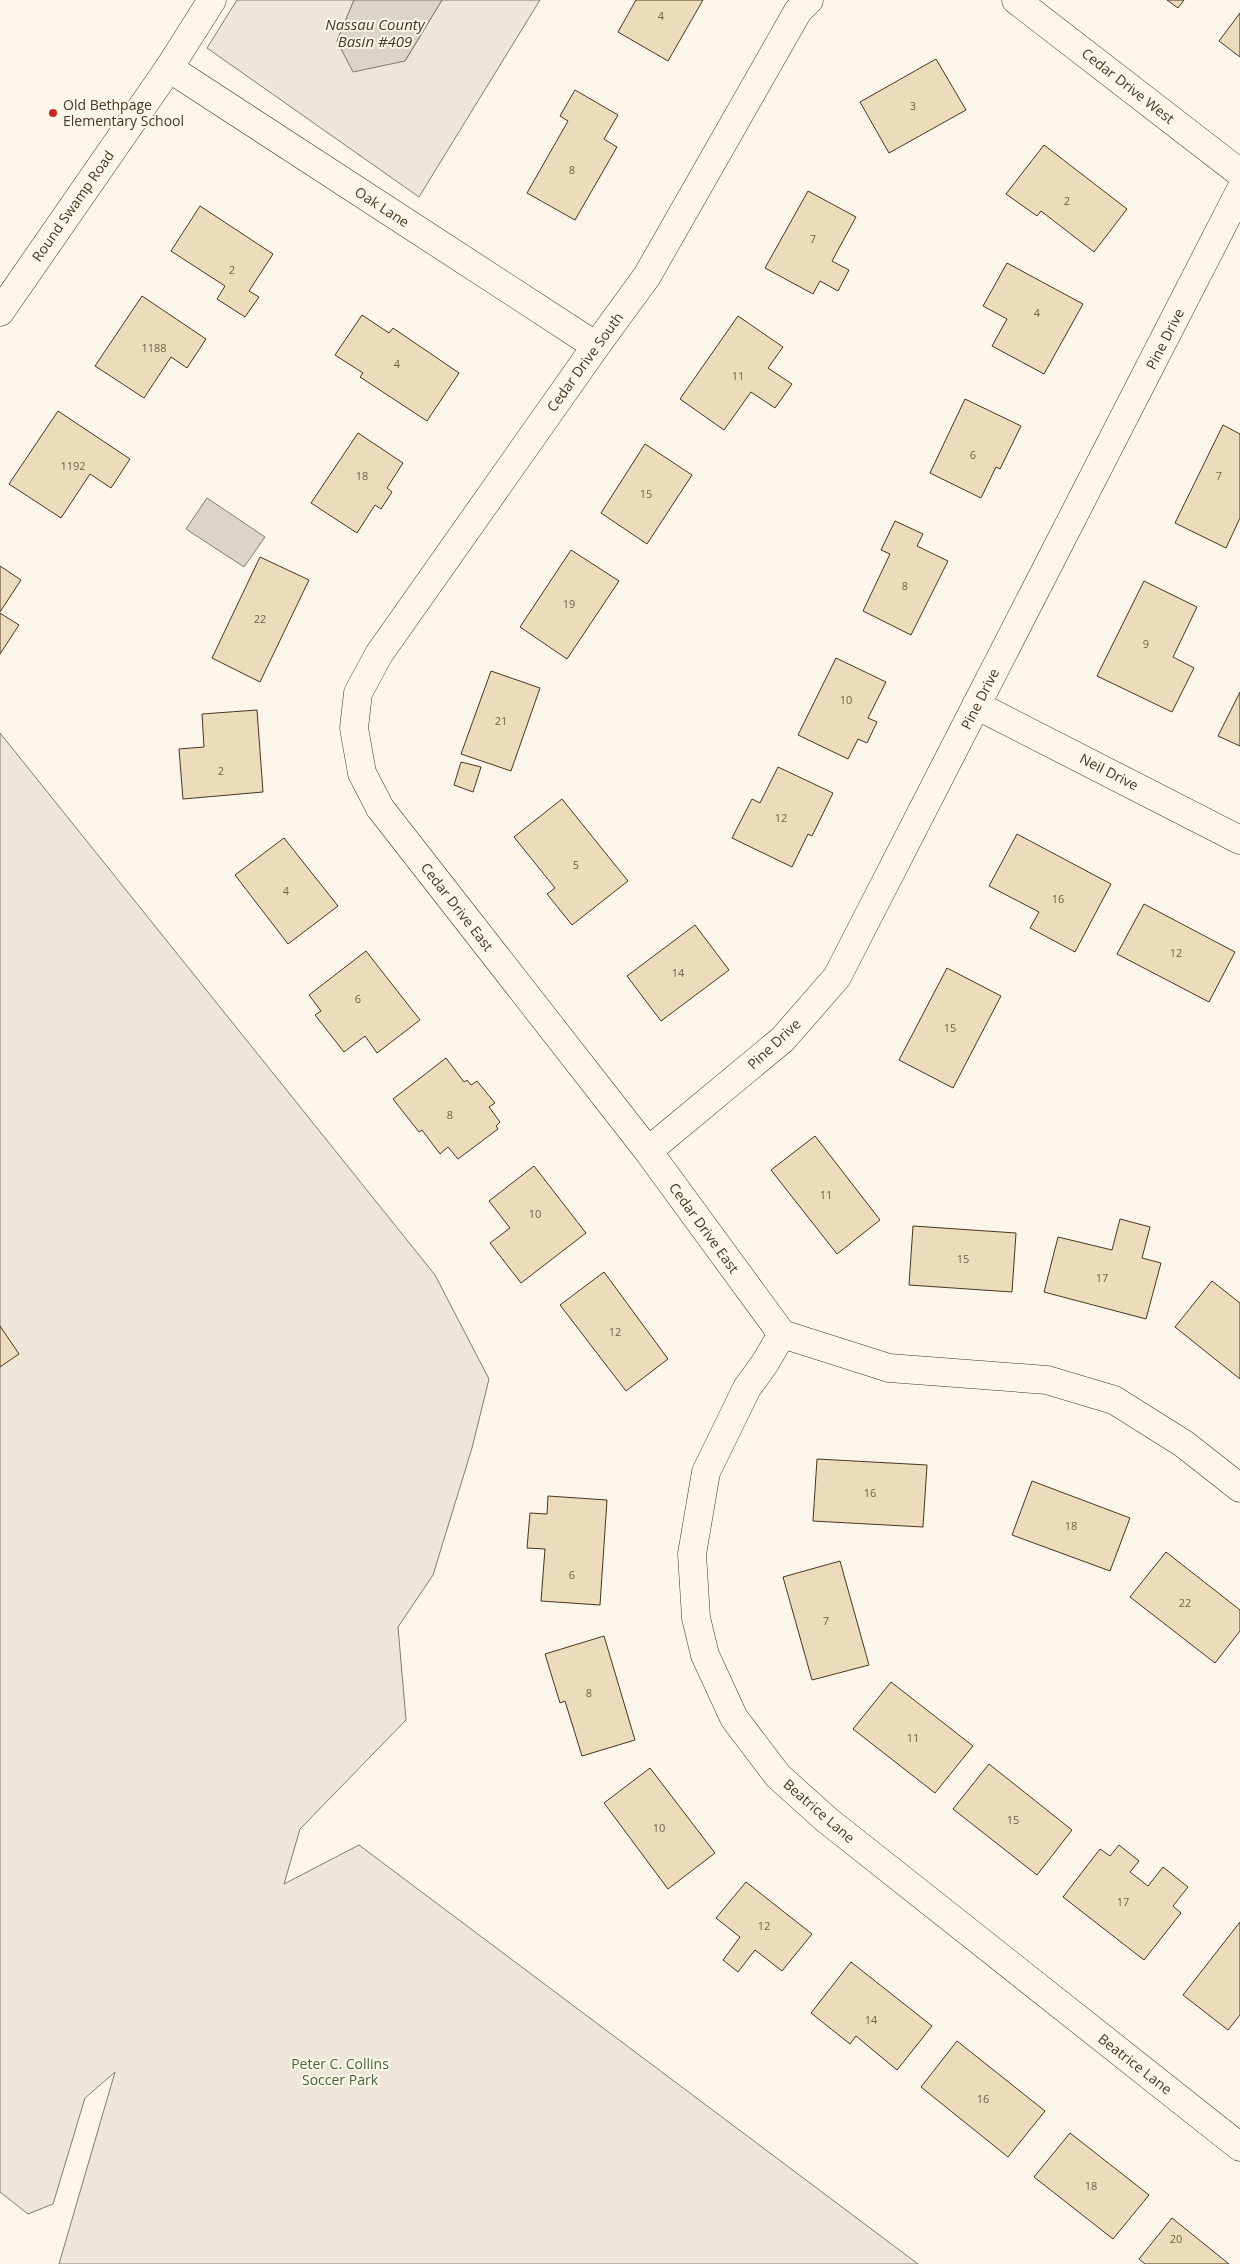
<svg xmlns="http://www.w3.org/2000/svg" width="1240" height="2264" font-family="'Open Sans',sans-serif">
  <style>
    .green { fill: #ede6d9; stroke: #887966 }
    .water { fill: #dcd4c6; stroke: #887966 }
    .building { fill: #ecdcbc; stroke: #4a3520 }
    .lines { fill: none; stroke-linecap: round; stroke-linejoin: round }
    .street-casing { stroke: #4a3520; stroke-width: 29 }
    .secondary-casing { stroke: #4a3520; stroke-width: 29 }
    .street { stroke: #fbf6e9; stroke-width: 28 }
    .secondary { stroke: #fbf6e9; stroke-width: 28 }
    .poi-dot { fill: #c62828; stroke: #fbf6e9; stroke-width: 2 }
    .labels { text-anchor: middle; stroke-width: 4; stroke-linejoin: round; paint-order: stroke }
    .number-label { font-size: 11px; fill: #725f47 }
    .street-label { font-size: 14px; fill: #4a3520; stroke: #fbf6e9 }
    .poi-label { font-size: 14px; fill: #4a3520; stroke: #fbf6e9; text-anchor: start }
    .park-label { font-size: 14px; fill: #436837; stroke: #fbf6e9 }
    .water-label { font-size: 15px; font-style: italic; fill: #4a3520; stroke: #fbf6e9 }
  </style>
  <rect width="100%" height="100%" fill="#fbf6e9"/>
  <!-- green -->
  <path class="green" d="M237,0H354L337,41L405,61L442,0H540L419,197L207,48Z
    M0,733L435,1275L489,1379L472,1448L433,1575L398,1627L406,1720L300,1829L284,1884L359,1845L918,2264H59L115,2072L85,2098L53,2204L28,2214L0,2192Z"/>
  <!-- water -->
  <path class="water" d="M354,0H442L405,61L353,72L337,41Z
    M207,498L265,537L244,567L186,529Z"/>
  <!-- building -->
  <path class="building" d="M636,0H703L668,61L618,32Z
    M1167,0H1184L1178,8Z
    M1240,13V57L1219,41Z
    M936,59L966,110L889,153L860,102Z
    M575,90L618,115L604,139L617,147L575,220L527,193L568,121L560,116Z
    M1044,145L1127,209L1094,252L1041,211L1037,216L1006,194Z
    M808,191L856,217L832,261L849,270L838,291L820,281L813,294L765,268Z
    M200,206L273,254L249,291L259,297L245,317L217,299L225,286L171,251Z
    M1007,263L1083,304L1044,374L992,346L1007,319L983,306Z
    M142,296L206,339L187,368L171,357L144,398L95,366Z
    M362,315L389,333L393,328L459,373L427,421L360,377L363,373L335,355Z
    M738,316L783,347L768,368L792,384L775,408L751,392L724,430L680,399Z
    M965,399L1021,426L1000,469L996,467L981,498L930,473Z
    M58,411L130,459L111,488L90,474L61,518L9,484Z
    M1223,425L1240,434V518L1226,548L1175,523Z
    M358,433L403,463L387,488L392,492L381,509L375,505L357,533L311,503Z
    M645,444L692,475L647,544L601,513Z
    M895,521L923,534L917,546L948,561L911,635L863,611L890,554L881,550Z
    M571,550L619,581L567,659L520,627Z
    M260,557L309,580L260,682L212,658Z
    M0,566L21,580L0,612Z
    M1144,581L1197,607L1173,657L1194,668L1172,712L1097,676Z
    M0,613L19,625L0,654Z
    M836,658L886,682L868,718L877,722L867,743L858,739L848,759L798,735Z
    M491,671L540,688L511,771L461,754Z
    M1240,692V746L1218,736Z
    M257,710L263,792L183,799L179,749L204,747L202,714Z
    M461,762L481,767L473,792L454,785Z
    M778,767L833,793L812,836L808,834L792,867L732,838L752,799L760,803Z
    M562,799L628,881L572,925L547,894L555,888L514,837Z
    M1017,834L1111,884L1075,952L1030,928L1039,912L989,886Z
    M284,838L338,906L288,944L235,875Z
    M1144,904L1235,952L1209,1002L1117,954Z
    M695,925L729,970L661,1021L627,976Z
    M366,951L420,1020L377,1053L365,1036L344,1052L315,1015L321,1011L309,995Z
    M947,968L1001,996L953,1088L899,1060Z
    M446,1058L464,1082L467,1080L471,1085L477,1081L495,1103L489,1107L500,1122L496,1126L498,1129L458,1159L448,1147L440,1154L422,1130L419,1132L393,1099Z
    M815,1136L880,1220L837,1254L771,1170Z
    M534,1166L586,1233L521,1283L490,1243L510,1228L489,1201Z
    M1120,1219L1150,1227L1142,1258L1161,1263L1146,1319L1044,1292L1058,1237L1112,1250Z
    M913,1226L1016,1233L1012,1292L909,1285Z
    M604,1272L668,1359L626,1391L560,1305Z
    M1212,1281L1240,1303V1379L1175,1327Z
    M0,1326L19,1354L0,1367Z
    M817,1459L927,1465L923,1527L813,1521Z
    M1032,1481L1130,1518L1110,1571L1012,1535Z
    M548,1496L607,1500L600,1605L541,1601L545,1549L527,1548L530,1513L547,1514Z
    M1166,1552L1240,1610V1631L1215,1663L1130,1597Z
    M840,1561L869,1665L812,1680L783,1577Z
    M604,1636L635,1740L582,1756L565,1701L560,1703L545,1654Z
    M891,1682L973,1746L935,1793L853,1729Z
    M989,1764L1072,1830L1037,1875L953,1809Z
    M650,1768L715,1853L668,1889L604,1803Z
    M1119,1845L1139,1861L1130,1872L1148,1886L1163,1867L1188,1887L1173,1906L1181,1913L1144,1960L1063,1897L1100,1849L1110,1856Z
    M746,1882L812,1934L782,1971L755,1950L738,1972L723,1960L740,1937L716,1918Z
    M1240,1922V2015L1228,2030L1183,1995Z
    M851,1962L932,2026L897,2070L856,2036L850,2044L811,2013Z
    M957,2041L1045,2111L1008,2157L921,2087Z
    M1070,2133L1149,2195L1113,2239L1034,2177Z
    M1172,2218L1229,2264H1145L1139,2259Z"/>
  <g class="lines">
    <defs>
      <path id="street" d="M809,0L798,11L647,276L596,346L379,654L358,693L354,728L362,773L380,808L648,1151L782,1334L889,1368L1047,1380L1114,1400L1184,1444L1240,1488
        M1016,0L1240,173
        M169,68L596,346
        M976,705L1240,840
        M648,1151L783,1039L837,977L1240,191
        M782,1334L765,1363L747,1388L706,1472L692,1554L696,1618L705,1655L734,1718L778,1776L827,1820L1240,2147"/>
      <path id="secondary" d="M0,312L169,68L212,0"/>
    </defs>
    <!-- street casing -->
    <use href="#street" class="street-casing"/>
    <!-- secondary casing -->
    <use href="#secondary" class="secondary-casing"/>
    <!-- street -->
    <use href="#street" class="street"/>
    <!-- secondary -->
    <use href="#secondary" class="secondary"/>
  </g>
  <!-- markers -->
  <circle class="poi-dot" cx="53" cy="113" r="5"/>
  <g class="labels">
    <!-- number labels -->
    <g class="number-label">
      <text x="661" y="20">4</text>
      <text x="913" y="110">3</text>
      <text x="572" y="174">8</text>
      <text x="1067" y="205">2</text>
      <text x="813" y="243">7</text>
      <text x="232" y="274">2</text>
      <text x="1037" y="317">4</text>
      <text x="154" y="352">1188</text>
      <text x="397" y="368">4</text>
      <text x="738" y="380">11</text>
      <text x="973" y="459">6</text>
      <text x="73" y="470">1192</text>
      <text x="362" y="480">18</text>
      <text x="1219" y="480">7</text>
      <text x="646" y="498">15</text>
      <text x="905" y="590">8</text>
      <text x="569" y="608">19</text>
      <text x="260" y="623">22</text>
      <text x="1146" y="648">9</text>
      <text x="846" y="704">10</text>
      <text x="501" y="725">21</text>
      <text x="221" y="775">2</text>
      <text x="781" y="822">12</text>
      <text x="576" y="869">5</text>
      <text x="286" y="895">4</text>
      <text x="1058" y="903">16</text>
      <text x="1176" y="957">12</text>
      <text x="678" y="977">14</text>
      <text x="358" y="1003">6</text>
      <text x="950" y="1032">15</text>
      <text x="450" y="1119">8</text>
      <text x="826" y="1199">11</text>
      <text x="535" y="1218">10</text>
      <text x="963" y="1263">15</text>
      <text x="1102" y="1282">17</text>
      <text x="615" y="1336">12</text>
      <text x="870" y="1497">16</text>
      <text x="1071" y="1530">18</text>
      <text x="572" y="1579">6</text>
      <text x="1185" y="1607">22</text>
      <text x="826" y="1625">7</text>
      <text x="589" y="1697">8</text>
      <text x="913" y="1742">11</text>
      <text x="1013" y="1824">15</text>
      <text x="659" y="1832">10</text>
      <text x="1123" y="1906">17</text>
      <text x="764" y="1930">12</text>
      <text x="871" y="2024">14</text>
      <text x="983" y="2103">16</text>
      <text x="1091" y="2190">18</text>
      <text x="1176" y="2243">20</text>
    </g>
    <!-- street labels -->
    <g class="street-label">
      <text transform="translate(1128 86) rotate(38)" y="5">Cedar Drive West</text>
      <text transform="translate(73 206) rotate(-55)" y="5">Round Swamp Road</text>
      <text transform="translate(382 207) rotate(33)" y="5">Oak Lane</text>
      <text transform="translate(1165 339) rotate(-63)" y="5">Pine Drive</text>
      <text transform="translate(585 362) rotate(-54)" y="5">Cedar Drive South</text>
      <text transform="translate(980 699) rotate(-63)" y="5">Pine Drive</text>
      <text transform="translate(1109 772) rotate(27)" y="5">Neil Drive</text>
      <text transform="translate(457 907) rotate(52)" y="5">Cedar Drive East</text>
      <text transform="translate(774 1044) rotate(-43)" y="5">Pine Drive</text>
      <text transform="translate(704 1228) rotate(54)" y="5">Cedar Drive East</text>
      <text transform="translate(819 1811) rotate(41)" y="5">Beatrice Lane</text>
      <text transform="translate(1135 2064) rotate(38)" y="5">Beatrice Lane</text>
    </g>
    <!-- poi labels -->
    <g class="poi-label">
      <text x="63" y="110">Old Bethpage<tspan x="63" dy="16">Elementary School</tspan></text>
    </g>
    <!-- park labels -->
    <g class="park-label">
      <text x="340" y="2069">Peter C. Collins<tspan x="340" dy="16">Soccer Park</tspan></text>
    </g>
    <!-- water labels -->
    <g class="water-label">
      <text x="375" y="30">Nassau County<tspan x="375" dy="17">Basin #409</tspan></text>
    </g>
  </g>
</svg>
